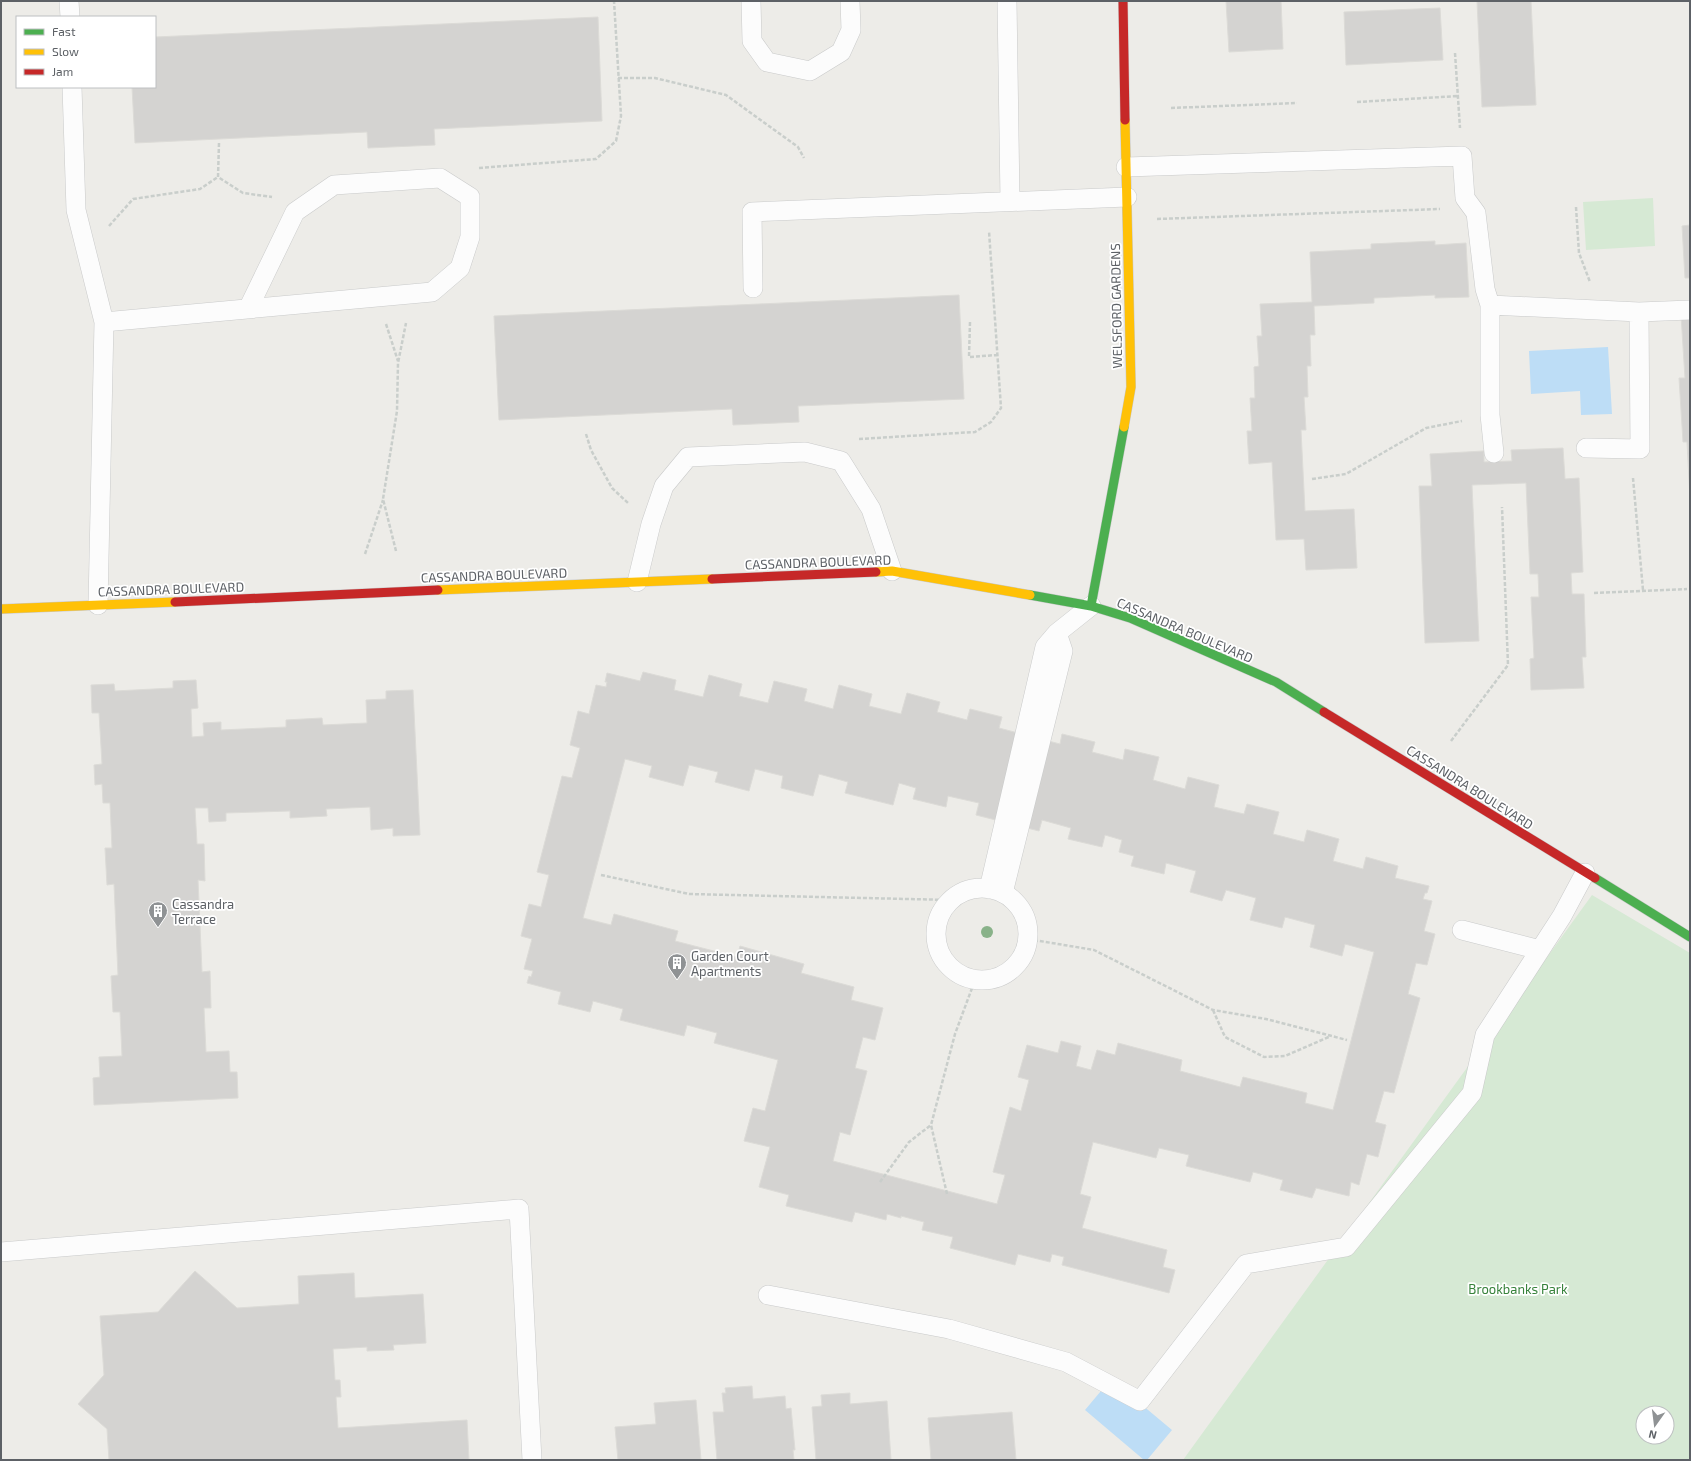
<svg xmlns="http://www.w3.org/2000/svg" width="1691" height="1461" font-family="'Exo 2',sans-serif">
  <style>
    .green { fill: #d6e9d4; fill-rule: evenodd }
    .water { fill: #bdddf6 }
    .building { fill: #d4d3d1; stroke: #dcdbd7; fill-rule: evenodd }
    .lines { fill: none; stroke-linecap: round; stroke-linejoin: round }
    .lane-casing { stroke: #c9caca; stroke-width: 20 }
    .fast-casing { stroke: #c8c8c9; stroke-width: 10 }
    .slow-casing { stroke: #c8c8c9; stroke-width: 10 }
    .jam-casing { stroke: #c8c8c9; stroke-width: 10 }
    .path { stroke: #c9cecb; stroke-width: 2.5; stroke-dasharray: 4 2; stroke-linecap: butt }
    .lane { stroke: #fcfcfc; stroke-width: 19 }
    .fast { stroke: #4caf50; stroke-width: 9 }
    .slow { stroke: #ffc107; stroke-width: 9 }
    .jam { stroke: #c62828; stroke-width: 9 }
    .tree { fill: #89b289 }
    .labels { text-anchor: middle; stroke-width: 3.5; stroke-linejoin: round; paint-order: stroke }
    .street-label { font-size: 13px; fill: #5d6166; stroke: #fff }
    .poi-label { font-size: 13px; fill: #5d6166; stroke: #fff; text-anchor: start }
    .park-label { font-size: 13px; fill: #37823b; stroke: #fff }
  </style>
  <rect width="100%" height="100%" fill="#edece8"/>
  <!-- green -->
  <path class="green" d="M1653,198L1655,246L1586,250L1583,202Z
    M1592,895L1690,953V1460H1183ZM1643,1413H1667V1437H1643Z"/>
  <!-- water -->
  <path class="water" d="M1608,347L1612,414L1581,415L1580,391L1531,394L1529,351Z
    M1111,1379L1172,1430L1147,1460H1144L1085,1410Z"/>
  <!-- building -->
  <path class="building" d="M1226,1H1281L1283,49L1229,52Z
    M1477,1H1531L1536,105L1482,107Z
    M1440,8L1443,60L1346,65L1344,12Z
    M598,17L602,121L434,129L435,145L368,148L367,132L135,143L132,87H155V37Z
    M1690,225V278H1685L1682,226Z
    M1435,241V245L1466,243L1469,297L1435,298V295L1374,298V303L1314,306L1315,335H1310L1311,366H1307L1308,397H1304L1306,430H1301L1305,511L1354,509L1357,568L1306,570L1304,539L1276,540L1272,462L1249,464L1247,431H1252L1250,398H1255L1254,367L1259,366L1257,336H1262L1260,304L1312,302L1310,252L1371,249V244Z
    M959,295L964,399L798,406L799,422L733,425L732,409L499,420L494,316Z
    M1690,314V498L1687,442H1683L1679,378H1685L1681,315Z
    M1563,448L1565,479L1579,478L1583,572L1571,573L1572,594H1584L1586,657H1582L1584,688L1531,690L1530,659L1534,658L1531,597H1539L1538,574H1530L1526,483L1472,485L1479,641L1425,643L1419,486H1432L1430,454L1484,451V462L1512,461L1511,450Z
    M643,672L676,680L674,690L703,697L709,675L742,684L739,696L768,703L774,681L807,689L804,701L833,709L839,685L872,694L869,706L901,714L907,693L940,702L937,712L967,720L970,709L1002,717L999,728L1060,744L1062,734L1095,742L1092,752L1123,760L1125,749L1159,757L1153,780L1185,789L1188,777L1219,785L1214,807L1244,814L1247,804L1279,812L1273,834L1304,842L1307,830L1339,839L1333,861L1363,869L1366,857L1398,866L1395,878L1429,886L1427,893H1425L1423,899L1432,901L1424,931L1435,934L1427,965L1416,963L1408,994L1420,998L1394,1093L1384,1091L1375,1122L1386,1125L1378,1157L1367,1154L1359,1185L1351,1182L1349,1196L1316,1188L1312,1198L1280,1190L1283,1180L1253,1172L1250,1182L1186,1166L1189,1155L1159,1148L1156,1158L1093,1142L1080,1194L1091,1197L1082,1228L1167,1250L1163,1267L1175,1270L1169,1293L1062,1265L1064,1257L1052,1254L1050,1262L1018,1254L1015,1265L950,1248L953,1237L922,1230L924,1222L901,1216V1218L887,1214L886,1220L855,1212L852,1222L786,1206L789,1195L759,1187L770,1147L744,1141L753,1108L765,1111L778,1060L714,1043L717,1033L687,1025L684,1036L620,1020L623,1009L593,1001L590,1012L558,1004L561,992L527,983L529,976L531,977L533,971L524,969L532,939L521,936L529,904L541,907L549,875L537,872L562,776L572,778L580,748L570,745L578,711L589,714L596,685L606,687L607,682H605L607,673L640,681ZM625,759L652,766L649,777L683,786L689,765L718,772L715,782L749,791L755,769L783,776L781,788L813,796L819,774L848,782L845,793L893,805L899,783L916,788L913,799L946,807L948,796L979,803L976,815L1039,831L1042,820L1071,828L1068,839L1102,847L1105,835L1122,840L1119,852L1134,856L1131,866L1164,874L1166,863L1196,871L1190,892L1222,901L1226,890L1256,898L1250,920L1282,928L1285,917L1315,925L1310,947L1342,956L1345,944L1374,952L1333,1110L1305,1103L1307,1093L1243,1077L1240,1087L1180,1071L1182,1060L1118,1043L1115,1055L1097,1050L1091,1070L1076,1066L1081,1046L1061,1041L1058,1053L1027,1045L1018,1077L1029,1080L1021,1111L1010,1107L993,1172L1005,1175L997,1204L833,1161L840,1132L850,1135L867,1071L855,1068L863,1037L875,1040L883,1008L851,1000L854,987L801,973L804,964L740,946L737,957L675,941L678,931L614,914L611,925L583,918Z
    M196,680L198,708L191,709L192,737L204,736L203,723L221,722V730L286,727V720L322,718L323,725L367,723L366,700L386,699V691L413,690L420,835L393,836V828L371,830L370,807L326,809L327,816L290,818V811L226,813V821L209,822L208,808H195L197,844H204L205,881L198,880L202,972L210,971L211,1008H204L206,1052L229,1051L230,1072H237L238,1098L94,1105L93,1078L100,1077L99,1057L122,1056L120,1012H113L111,976L118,975L114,884L107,885L105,848H112L110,803H103L102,784L95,785L94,765L102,764L99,713H92L91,685L114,684L115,691L173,688V681Z
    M195,1271L237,1308L299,1304L298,1276L354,1273L355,1298L423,1294L426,1343L393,1345L394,1350L367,1351V1347L333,1349L335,1380H340L341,1397H336L338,1428L467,1420L469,1460H109L107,1429L78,1404L104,1375L100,1316L158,1312Z
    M752,1386L753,1399L785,1396L786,1409L791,1408L795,1450H793L794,1460H717L713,1412H724L722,1393H726L725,1388Z
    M850,1393V1404L887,1401L891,1460H816L812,1407L822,1406L821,1395Z
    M696,1400L701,1460H618L615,1427L656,1424L654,1403Z
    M1012,1412L1016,1460H931L928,1418Z"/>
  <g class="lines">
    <defs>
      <path id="lane" d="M69,1L70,17
        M751,1L752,41L767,62L810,71L841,52L851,30L850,1
        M1007,1L1010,201
        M72,87L76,210L104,322L98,605
        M1126,167L1462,156L1465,198L1476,213L1485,289L1490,305
        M753,288L752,212L1127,197
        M104,322L432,292L460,268L470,237V197L440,178L334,185L295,212L248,309
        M1586,448L1640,449L1639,312L1690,310
        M1494,453L1490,415V305L1639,312
        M637,582L651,524L664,486L688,457L805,452L841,461L871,509L892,571
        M936 934a46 46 0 1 1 92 0a46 46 0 1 1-92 0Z
        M989,889L1045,647L1057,633L1091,606
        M1003,893L1063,651L1057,633
        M1462,930L1540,950
        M1,1252L519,1209L532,1460
        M768,1295L949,1329L1066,1362L1140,1401L1246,1264L1346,1247L1472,1093L1485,1035L1562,916L1585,873"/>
      <path id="fast" d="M1030,595L1091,606L1130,618L1276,682L1324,712
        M1091,606L1124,427
        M1595,878L1690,937"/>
      <path id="slow" d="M1124,427L1131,387L1125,120
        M876,572L892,571L1030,595
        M438,590L712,579
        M1,609L175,602"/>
      <path id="jam" d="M1123,1L1125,120
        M712,579L876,572
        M175,602L438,590
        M1324,712L1595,878"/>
    </defs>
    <!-- lane casing -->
    <use href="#lane" class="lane-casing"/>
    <!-- fast casing -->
    <use href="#fast" class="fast-casing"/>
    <!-- slow casing -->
    <use href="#slow" class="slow-casing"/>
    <!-- jam casing -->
    <use href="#jam" class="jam-casing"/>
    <!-- path -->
    <path class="path" d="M1455,53L1460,128
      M618,78H655L726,95L798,147L804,158
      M1357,102L1458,96
      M1171,108L1297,103
      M219,143L218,177L243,193L272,197
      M479,168L596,159L616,141L621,116L614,1
      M1576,207L1579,253L1590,282
      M1157,219L1440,209
      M109,226L133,199L200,189L218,177
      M970,322L969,357L997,355
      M386,324L398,361
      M586,434L591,450L612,488L628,503
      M859,439L975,432L991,422L1001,408L989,231
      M1633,478L1643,590
      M1312,479L1346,474L1426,428L1462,421
      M396,551L383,499L397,411L398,363L406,323
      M365,554L383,500
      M1594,593L1687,589
      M1451,741L1508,665L1502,507
      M601,875L689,894L951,900
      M1028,939L1094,950L1213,1010L1266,1019L1347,1040
      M1213,1010L1225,1037L1264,1057L1285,1056L1331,1036
      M880,1182L909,1142L931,1125
      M947,1194L931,1125L955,1034L975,980"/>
    <!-- lane -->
    <use href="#lane" class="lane"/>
    <!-- fast -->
    <use href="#fast" class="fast"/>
    <!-- slow -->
    <use href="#slow" class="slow"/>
    <!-- jam -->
    <use href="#jam" class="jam"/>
  </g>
  <!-- trees -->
  <circle class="tree" cx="987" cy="932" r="6"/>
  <!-- icons -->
  <defs>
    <symbol id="building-pin" viewBox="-11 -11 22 30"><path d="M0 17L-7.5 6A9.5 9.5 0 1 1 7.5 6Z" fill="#8f9294" stroke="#fff"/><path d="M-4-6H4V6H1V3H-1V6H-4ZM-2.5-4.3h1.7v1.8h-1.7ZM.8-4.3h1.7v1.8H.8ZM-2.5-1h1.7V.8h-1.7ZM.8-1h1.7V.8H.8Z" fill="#fff"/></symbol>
  </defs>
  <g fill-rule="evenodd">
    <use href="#building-pin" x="147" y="900" width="22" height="30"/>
    <use href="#building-pin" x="666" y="952" width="22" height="30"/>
  </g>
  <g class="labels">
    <!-- street labels -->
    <g class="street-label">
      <text transform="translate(1116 306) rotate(-91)" y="5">WELSFORD GARDENS</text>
      <text transform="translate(818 562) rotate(-2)" y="5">CASSANDRA BOULEVARD</text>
      <text transform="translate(494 575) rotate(-2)" y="5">CASSANDRA BOULEVARD</text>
      <text transform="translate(171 589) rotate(-2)" y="5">CASSANDRA BOULEVARD</text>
      <text transform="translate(1185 630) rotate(23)" y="5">CASSANDRA BOULEVARD</text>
      <text transform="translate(1470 787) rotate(32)" y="5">CASSANDRA BOULEVARD</text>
    </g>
    <!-- poi labels -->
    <g class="poi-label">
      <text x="172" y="909">Cassandra<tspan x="172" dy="15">Terrace</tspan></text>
      <text x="691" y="961">Garden Court<tspan x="691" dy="15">Apartments</tspan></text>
    </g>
    <!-- park labels -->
    <g class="park-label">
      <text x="1518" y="1294">Brookbanks Park</text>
    </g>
  </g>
  <!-- border -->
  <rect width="1691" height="1461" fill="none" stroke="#5d6166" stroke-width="4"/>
  <!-- legend -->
  <rect x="16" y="16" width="140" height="72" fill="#ffffff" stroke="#bec0c2"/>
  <rect x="24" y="29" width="20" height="6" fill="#4caf50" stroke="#bec0c2"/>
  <text x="52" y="36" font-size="12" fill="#5d6166">Fast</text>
  <rect x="24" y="49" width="20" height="6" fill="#ffc107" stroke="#bec0c2"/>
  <text x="52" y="56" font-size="12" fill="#5d6166">Slow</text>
  <rect x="24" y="69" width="20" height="6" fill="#c62828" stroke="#bec0c2"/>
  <text x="52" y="76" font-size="12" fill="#5d6166">Jam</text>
  <!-- north arrow -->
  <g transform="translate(1655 1425) rotate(194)"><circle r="19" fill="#ffffff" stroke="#bec0c2"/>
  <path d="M0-3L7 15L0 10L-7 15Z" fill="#8f9294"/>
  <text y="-6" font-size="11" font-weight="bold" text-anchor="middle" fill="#5d6166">N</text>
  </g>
</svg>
